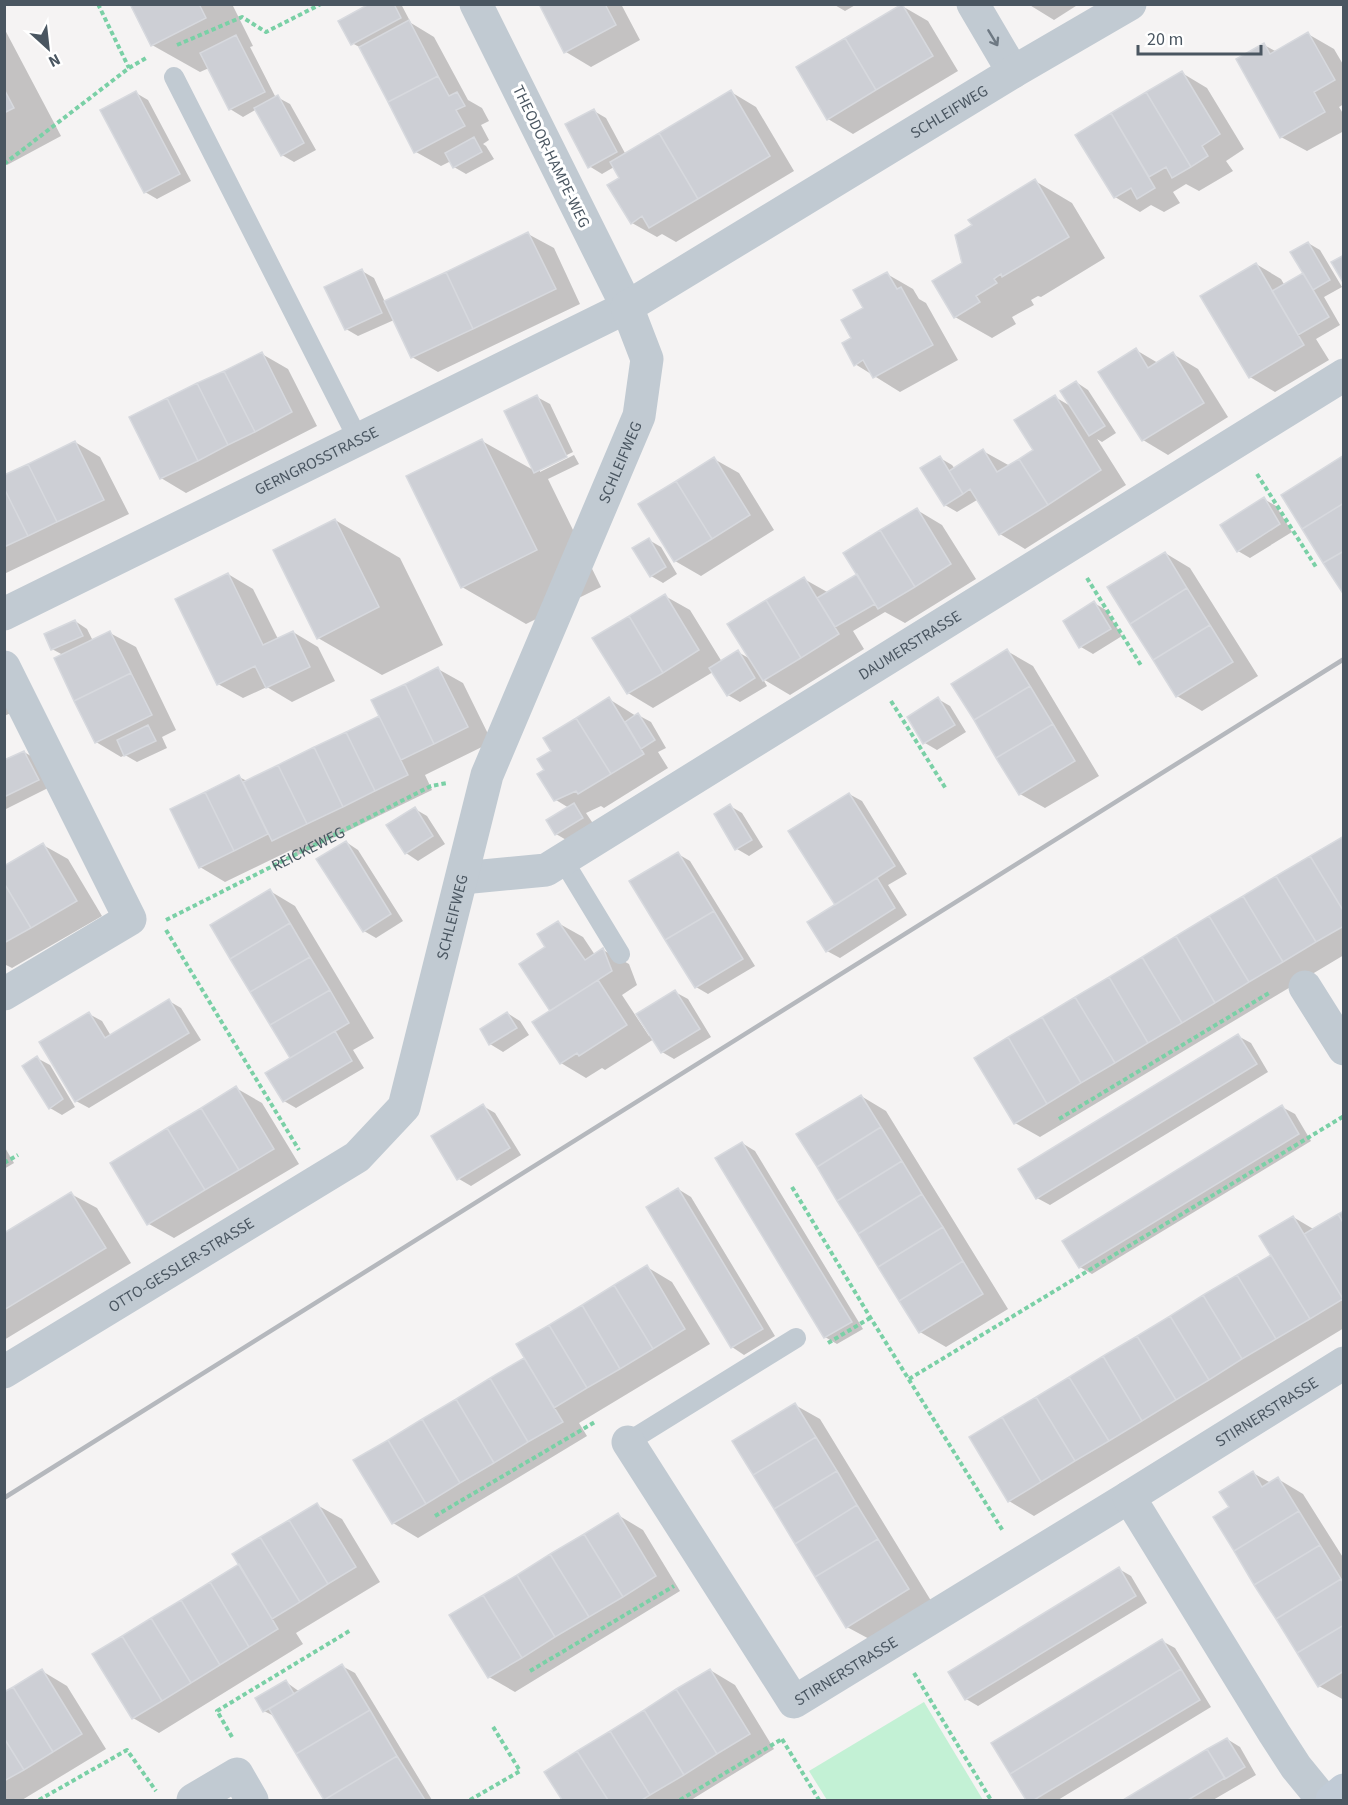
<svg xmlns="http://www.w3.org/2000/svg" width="1348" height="1805" font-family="'Source Sans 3',sans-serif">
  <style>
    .green { fill: #c3f1d5 }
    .shadow { fill: #0003 }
    .building { fill: #cdcfd5; stroke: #d7d9de; stroke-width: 1.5 }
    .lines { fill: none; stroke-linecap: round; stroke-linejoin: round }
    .path { stroke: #7ad0a6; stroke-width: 4; stroke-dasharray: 4.5 3; stroke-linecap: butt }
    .service { stroke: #c1cad2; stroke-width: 20 }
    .minor { stroke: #c1cad2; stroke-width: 33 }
    .secondary { stroke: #c1cbd6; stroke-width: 33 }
    .rail { stroke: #b5b8bd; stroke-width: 4.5 }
    .oneway { stroke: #6e7983 }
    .labels { text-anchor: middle; stroke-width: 6; stroke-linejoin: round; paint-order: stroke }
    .street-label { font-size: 16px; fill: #4a5661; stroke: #fff }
  </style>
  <rect width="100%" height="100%" fill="#f5f3f3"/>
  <!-- green -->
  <path class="green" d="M924,1702L983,1800H827L809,1771Z"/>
  <!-- shadow -->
  <path class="shadow" d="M132,4H232L253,46L250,47L276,98L277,97L290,104L316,150L294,162L282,155L257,109L243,117L230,109L209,68L200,72L152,45Z
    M373,4H401L411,23L434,37L468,100L482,108L489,121L481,125L489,140L483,144L486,146L494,159L466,174L454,167L451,161L441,166L416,152L361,48L352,43Z
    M541,4H621L640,40L591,67L566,52Z
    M833,4H857L845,11Z
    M1028,4H1079L1054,20Z
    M902,6L928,21L958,71L853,134L828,119Z
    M4,28L61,136L7,165L4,163Z
    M1308,34L1334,49L1344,66V104L1339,107L1344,115V131L1307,151L1281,137L1264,45L1277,52Z
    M1182,73L1207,88L1244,149L1226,161L1233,171L1199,191L1186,184L1173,192L1180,203L1164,212L1151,205L1140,212L1115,197L1077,135Z
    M731,92L756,107L794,171L676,242L662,234L657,237L632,223L621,179L614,167L602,174L589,166L594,111L606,118L626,155Z
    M136,93L148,100L191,181L157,199L145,192Z
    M1035,181L1072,203L1105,258L1041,297L1038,296L1031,300L1034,305L1012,317L1016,324L992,338L955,317L964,263Z
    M528,234L554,248L580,304L438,372L412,357L394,320L358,336L346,329L362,271L374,278L385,302Z
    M1308,243L1320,250L1342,287L1324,297L1340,325L1316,339L1329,360L1275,392L1250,377L1256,264L1281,279L1285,286L1305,274Z
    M887,274L913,289L919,299L926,303L958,360L900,392L855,364L853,338Z
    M1136,350L1158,363L1173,354L1198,369L1228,417L1168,455L1143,440Z
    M262,354L288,369L317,426L186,493L161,478Z
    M1076,382L1088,390L1116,433L1102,442L1097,439L1126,485L1025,549L1000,534L977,500L957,512L945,505L940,458L952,465L955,469L983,451L1010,466L1035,451L1055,397L1072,407Z
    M537,397L550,404L573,452L540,468V472L574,455L579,464L548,479L601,587L526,624L462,587L482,441L535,471Z
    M75,442L100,457L129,514L4,574V478Z
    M714,459L739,473L774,530L701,576L675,561Z
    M1264,499L1276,506L1292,532L1250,558L1238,551Z
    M917,510L942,525L976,579L905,623L885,612L853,631L864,649L790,695L763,679L767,686L740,702L728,695L713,672L653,708L628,693L665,596L690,610L722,662L738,652L752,660L804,579L829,593L858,575Z
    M335,520L400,558L443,645L382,675L318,638Z
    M649,540L661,547L677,574L663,583L651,576Z
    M1165,553L1190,568L1258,676L1202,711L1177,696Z
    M228,574L253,589L278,639L293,632L318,647L335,681L292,702L267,687L243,698L218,684Z
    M1094,603L1106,610L1122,636L1093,654L1081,647Z
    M75,621L87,629L93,641L110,633L136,647L176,730L162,737L167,748L137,762L125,755L121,757L96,742L63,655L52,649Z
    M1007,651L1033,666L1099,776L1045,808L1020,794Z
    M438,669L463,683L492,742L425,775L432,790L298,855L291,850L225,882L200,867L239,777L247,781L381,716Z
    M609,699L636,716L638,715L651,722L666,748L658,752L668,768L604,808L601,806L586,813L594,825L568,841L556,834L569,808L556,800L539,774L546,770L553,751Z
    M938,699L950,706L966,732L937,750L925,743Z
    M4,701L11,713L4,716Z
    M24,752L36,759L50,787L4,810V762Z
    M849,794L862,801L907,874L888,885L907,915L840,958L827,951L837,905Z
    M730,806L742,813L763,847L749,856L737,849Z
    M415,809L427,816L445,844L418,861L406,853Z
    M1343,837L1344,955L1040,1137L1015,1123Z
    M346,842L358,850L403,921L376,938L364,931Z
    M43,845L68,859L102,916L12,968L4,964V867Z
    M678,854L690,861L755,966L708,994L696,987Z
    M270,891L295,906L374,1038L353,1050L364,1068L296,1108L284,1101L293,1058Z
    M558,923L583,937L595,955L603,950L629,964L637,985L622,995L649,1036L675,992L688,999L711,1037L674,1059L662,1052L654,1039L605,1070L602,1068L586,1078L561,1063L552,1011L547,948Z
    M169,1001L181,1008L201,1040L89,1108L76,1101L89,1014L102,1021L111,1036Z
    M507,1013L520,1021L529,1035L503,1052L490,1044L482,1030Z
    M1238,1036L1251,1043L1268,1072L1050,1205L1037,1198Z
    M37,1058L50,1065L75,1107L62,1115L50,1108Z
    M236,1088L262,1103L299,1164L174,1238L149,1224Z
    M861,1096L886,1111L1008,1309L946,1347L920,1332L799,1135Z
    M483,1106L495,1113L521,1155L471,1186L459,1179Z
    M1282,1107L1295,1114L1311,1141L1092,1274L1080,1267Z
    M742,1143L755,1151L863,1329L837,1344L825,1337Z
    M4,1146L14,1163L4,1169Z
    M678,1189L691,1197L775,1336L744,1355L732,1347Z
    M71,1194L97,1208L131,1263L4,1340V1234Z
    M1344,1213V1328L1034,1516L1009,1501L1273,1255L1293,1217L1315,1230Z
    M647,1267L672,1282L710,1344L579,1423L587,1436L418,1538L393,1523L356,1461L526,1358Z
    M795,1405L820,1419L933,1604L873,1641L847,1627Z
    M1253,1473L1271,1483L1278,1479L1303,1494L1344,1559V1700L1319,1686L1231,1507Z
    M317,1505L342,1519L380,1582L296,1633L303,1644L159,1733L133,1718L241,1565Z
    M618,1515L643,1530L680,1591L515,1692L489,1677Z
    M1119,1569L1131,1576L1147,1603L978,1706L966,1699Z
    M1162,1641L1175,1648L1211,1707L1058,1800H1028L993,1744Z
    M342,1666L355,1673L432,1800H326L276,1717L264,1711L286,1682L300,1692Z
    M710,1670L735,1685L774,1749L691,1800H563L546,1772Z
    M42,1671L67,1686L106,1749L22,1800H4V1694Z
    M1227,1739L1240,1747L1256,1775L1213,1800H1127Z"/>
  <!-- building -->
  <path class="building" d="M130,4H199L206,18L151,46Z
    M369,4H394L401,18L351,45L338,21Z
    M539,4H605L616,25L564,53Z
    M902,4L933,56L876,90L845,38Z
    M409,20L438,76L388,102L359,47Z
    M1308,32L1335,80L1314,92L1325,112L1280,138L1236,59L1264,43L1270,54Z
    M236,35L265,92L229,110L200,53Z
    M845,38L876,90L827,120L796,67Z
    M1182,71L1220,134L1202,146L1208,156L1191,167L1146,92Z
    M438,76L449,96L457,92L465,106L456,110L465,126L414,153L388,102Z
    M4,89L14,108L4,113Z
    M731,90L770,156L698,199L659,133Z
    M136,91L180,174L144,193L100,110Z
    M1146,92L1191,167L1172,178L1166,167L1149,177L1111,113Z
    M278,95L304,143L281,156L254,108Z
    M594,109L617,152L588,168L565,124Z
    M1111,113L1155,188L1137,199L1131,188L1114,198L1075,135Z
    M659,133L698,199L649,228L642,216L631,224L607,185L619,178L610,162Z
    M474,137L482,152L453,168L445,153Z
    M1035,179L1069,237L1002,277L1001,274L994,279L997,283L976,296L980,302L954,318L932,281L962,263L955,235L972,225L968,220Z
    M528,232L556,289L473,329L446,272Z
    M1308,242L1330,280L1313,290L1290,252Z
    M1344,255V284L1331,262Z
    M1256,263L1304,345L1249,378L1200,296Z
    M362,269L382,313L345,330L324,287Z
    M446,272L473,329L411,358L384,301Z
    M887,272L897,289L901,287L933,345L873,378L863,360L854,366L842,343L851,338L841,320L863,308L853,290Z
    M1303,273L1329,317L1298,335L1272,291Z
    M1136,348L1148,368L1173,352L1204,403L1142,441L1098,372Z
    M262,352L292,412L255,432L224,371Z
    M224,371L255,432L228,445L197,383Z
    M1076,381L1105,426L1089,436L1060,391Z
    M197,383L228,445L198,461L167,398Z
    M537,395L567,457L534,473L504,411Z
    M1055,395L1101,470L1048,505L1019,459L1033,450L1014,420Z
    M167,398L198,461L160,479L129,417Z
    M482,439L537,550L461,588L406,476Z
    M75,441L104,500L57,522L28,464Z
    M983,449L997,472L1019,459L1048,505L999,535L970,489L963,494L949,471Z
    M1344,455V503L1302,529L1281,495Z
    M940,456L963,494L944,506L920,468Z
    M714,457L750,515L712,539L676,481Z
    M28,464L57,522L28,536L4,488V475Z
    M676,481L712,539L674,562L638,504Z
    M4,488L28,536L4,547Z
    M1264,497L1280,524L1237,552L1220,525Z
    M1344,503V551L1323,563L1302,529Z
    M917,508L951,564L915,587L880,530Z
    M335,519L379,607L317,639L273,550Z
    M880,530L915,587L878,609L843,553Z
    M649,538L666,567L650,577L632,548Z
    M1344,551V595L1323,563Z
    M1165,552L1187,588L1130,624L1107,587Z
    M228,573L263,645L293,631L310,667L266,688L255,666L217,685L175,599Z
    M857,574L875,604L835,627L817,598Z
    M804,577L839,634L801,658L766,600Z
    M1187,588L1210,625L1153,660L1130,624Z
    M665,594L699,650L663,673L629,616Z
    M766,600L801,658L763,681L727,624Z
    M1094,601L1111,629L1079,648L1063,621Z
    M629,616L663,673L627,694L592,638Z
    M75,620L83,636L51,650L44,634Z
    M1210,625L1233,662L1176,697L1153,660Z
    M110,631L131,673L74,701L54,658Z
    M1007,649L1030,686L974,720L951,684Z
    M738,650L755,678L727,696L709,668Z
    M438,667L468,727L434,744L405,684Z
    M131,673L152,715L95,743L74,701Z
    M405,684L434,744L401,760L371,700Z
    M1030,686L1053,724L996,758L974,720Z
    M609,697L644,754L611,774L576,718Z
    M938,697L955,725L923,744L907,717Z
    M638,713L655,740L641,749L625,722Z
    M379,716L408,775L375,791L346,732Z
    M576,718L611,774L578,794L576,791L554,801L537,774L544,770L537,759L551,751L543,738Z
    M1053,724L1075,761L1019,795L996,758Z
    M148,725L156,741L124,756L117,740Z
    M346,732L375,791L343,807L314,747Z
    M314,747L343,807L307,824L278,765Z
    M24,751L39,780L4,797V760Z
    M278,765L307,824L272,841L243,782Z
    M239,775L268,834L234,851L205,792Z
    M205,792L234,851L199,868L170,809Z
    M849,793L895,866L835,905L788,831Z
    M574,803L583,818L555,835L546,820Z
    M730,804L752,840L735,850L714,814Z
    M415,807L433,836L405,854L386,825Z
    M1344,836V912L1310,856Z
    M346,841L391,914L363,932L316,859Z
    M43,843L77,901L31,928L4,883V866Z
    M678,852L714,911L665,940L629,881Z
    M1310,856L1344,912V926L1316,942L1276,876Z
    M1276,876L1316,942L1283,962L1243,896Z
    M877,878L895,908L826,952L807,922Z
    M4,883L31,928L4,943Z
    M270,889L290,923L230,959L210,925Z
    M1243,896L1283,962L1249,982L1209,916Z
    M714,911L743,959L695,988L665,940Z
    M1209,916L1249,982L1215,1003L1176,936Z
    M558,921L585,960L603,948L612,971L550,1011L519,964L545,947L537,934Z
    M290,923L310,957L250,992L230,959Z
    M1176,936L1215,1003L1182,1023L1142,957Z
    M310,957L330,990L270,1025L250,992Z
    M1142,957L1182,1023L1148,1043L1109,977Z
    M1109,977L1148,1043L1115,1063L1075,997Z
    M598,980L627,1025L579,1056L577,1053L560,1064L532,1022Z
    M330,990L349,1023L290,1058L270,1025Z
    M675,990L700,1029L661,1053L636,1014Z
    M1075,997L1115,1063L1081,1083L1042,1017Z
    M169,999L189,1033L75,1102L39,1042L89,1012L105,1038Z
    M507,1012L517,1028L489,1045L480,1029Z
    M1042,1017L1081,1083L1047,1104L1008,1037Z
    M335,1031L352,1061L283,1102L265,1073Z
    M1238,1034L1257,1064L1036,1199L1018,1169Z
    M1008,1037L1047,1104L1014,1124L974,1058Z
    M37,1056L63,1099L49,1109L22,1066Z
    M236,1086L274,1149L239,1170L201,1108Z
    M861,1095L881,1127L817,1167L796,1134Z
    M483,1104L510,1148L457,1180L431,1136Z
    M1282,1105L1299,1134L1079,1268L1062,1241Z
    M201,1108L239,1170L205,1190L167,1128Z
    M881,1127L902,1161L837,1201L817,1167Z
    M167,1128L205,1190L147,1225L110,1163Z
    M742,1142L852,1322L824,1338L715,1158Z
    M902,1161L922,1194L858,1234L837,1201Z
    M678,1188L763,1329L731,1348L646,1207Z
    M71,1192L106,1248L4,1310V1233Z
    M922,1194L943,1227L878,1267L858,1234Z
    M1344,1211V1224L1338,1214Z
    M1338,1214L1344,1224L1343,1299L1304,1234Z
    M1293,1216L1343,1299L1310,1319L1259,1236Z
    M943,1227L963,1261L899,1301L878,1267Z
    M1271,1255L1310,1319L1276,1339L1237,1275Z
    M963,1261L983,1294L919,1333L899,1301Z
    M647,1265L685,1329L653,1349L614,1285Z
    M1237,1275L1276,1339L1242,1359L1203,1295Z
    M614,1285L653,1349L620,1369L582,1305Z
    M1203,1295L1242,1359L1209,1380L1170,1316Z
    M582,1305L620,1369L587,1388L549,1325Z
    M1170,1316L1209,1380L1176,1400L1137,1336Z
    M549,1325L587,1388L554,1408L516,1344Z
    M1137,1336L1176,1400L1142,1421L1103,1356Z
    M1103,1356L1142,1421L1109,1441L1069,1377Z
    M524,1358L563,1422L528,1442L490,1378Z
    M1069,1377L1109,1441L1075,1461L1036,1397Z
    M490,1378L528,1442L494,1463L456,1399Z
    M1036,1397L1075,1461L1041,1482L1002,1417Z
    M456,1399L494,1463L460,1483L422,1419Z
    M795,1403L816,1437L753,1475L732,1441Z
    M1002,1417L1041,1482L1008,1502L969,1437Z
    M422,1419L460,1483L426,1504L388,1440Z
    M816,1437L837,1471L774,1509L753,1475Z
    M388,1440L426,1504L392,1524L353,1460Z
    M837,1471L857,1505L795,1544L774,1509Z
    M1253,1471L1262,1487L1278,1477L1299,1511L1234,1551L1213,1517L1229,1507L1219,1492Z
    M317,1503L356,1567L328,1584L289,1520Z
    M857,1505L878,1539L815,1577L795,1544Z
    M1299,1511L1320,1545L1254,1585L1234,1551Z
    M618,1513L656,1576L623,1597L584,1534Z
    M289,1520L328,1584L300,1602L260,1537Z
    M584,1534L623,1597L589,1617L550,1554Z
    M260,1537L300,1602L272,1619L232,1554Z
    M878,1539L909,1589L846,1628L815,1577Z
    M1320,1545L1341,1579L1276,1619L1254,1585Z
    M550,1554L589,1617L555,1637L517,1575Z
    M239,1564L278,1629L249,1647L210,1582Z
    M1119,1567L1136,1596L965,1700L948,1672Z
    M517,1575L555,1637L522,1658L483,1595Z
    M1341,1579L1344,1584V1625L1297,1653L1276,1619Z
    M210,1582L249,1647L220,1665L181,1600Z
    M483,1595L522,1658L488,1678L449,1615Z
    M181,1600L220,1665L191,1683L151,1618Z
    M151,1618L191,1683L162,1701L122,1636Z
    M1344,1625V1671L1318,1687L1297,1653Z
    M122,1636L162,1701L132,1719L92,1654Z
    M1162,1639L1181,1669L1010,1774L991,1743Z
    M342,1664L370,1710L296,1754L269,1709Z
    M42,1669L82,1734L53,1752L13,1687Z
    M710,1669L750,1734L717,1754L676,1689Z
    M1181,1669L1200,1700L1034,1800H1026L1010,1774Z
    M286,1680L294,1694L263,1712L255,1698Z
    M13,1687L53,1752L24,1770L4,1738V1692Z
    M676,1689L717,1754L684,1775L644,1710Z
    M370,1710L397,1756L324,1800L296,1754Z
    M644,1710L684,1775L650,1795L610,1731Z
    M610,1731L650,1795L642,1800H608L577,1751Z
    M4,1738L24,1770L4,1781Z
    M1227,1738L1245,1767L1225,1779L1207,1749Z
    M1207,1749L1225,1778L1188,1800H1123Z
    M577,1751L608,1800H562L544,1772Z
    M397,1756L425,1800H324Z"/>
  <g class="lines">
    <!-- path -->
    <g class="path">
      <path d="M98,4L129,68"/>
      <path d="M177,45L242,17L266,32L321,4"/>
      <path d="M4,164L129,68L146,58"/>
      <path d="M1257,474L1316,567"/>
      <path d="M1087,578L1142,667"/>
      <path d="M891,701L946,789"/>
      <path id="s1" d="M166,920L431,786L447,783"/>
      <path d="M166,930L299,1150"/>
      <path d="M1059,1119L1269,993"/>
      <path d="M4,1163L18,1155"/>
      <path d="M792,1187L870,1317L1003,1531"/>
      <path d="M828,1343L870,1318"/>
      <path d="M909,1379L1344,1116"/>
      <path d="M435,1516L595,1422"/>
      <path d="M530,1671L674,1586"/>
      <path d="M914,1673L991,1800"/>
      <path d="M232,1737L217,1711L351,1630"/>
      <path d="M782,1739L819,1800"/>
      <path d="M39,1800L127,1750L156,1791"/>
      <path d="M470,1800L520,1771L492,1725"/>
      <path d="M680,1800L782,1739"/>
    </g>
    <!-- service -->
    <path class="service" d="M174,77L358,439
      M563,860L620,954
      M628,1442L796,1338"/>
    <!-- minor -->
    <g class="minor">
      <path d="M973,4L1013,72"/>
      <path id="s2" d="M4,614L627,307L476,4"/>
      <path d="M4,667L130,919L4,994"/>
      <path id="s3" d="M462,878L546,870L1344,375"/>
      <path d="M1305,987L1344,1049"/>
      <path id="s4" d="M4,1372L357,1157L404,1107L487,775L639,416L647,359L627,307L1013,72L1130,4"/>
      <path id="s5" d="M628,1442L794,1702L1129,1497"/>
      <path d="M193,1800L237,1774L252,1800"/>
      <path id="s6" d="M1323,1800L1296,1767L1274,1733L1129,1497L1344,1363"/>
    </g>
    <!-- secondary -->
    <path class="secondary" d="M1332,1800L1344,1790"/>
    <!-- rail -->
    <path class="rail" d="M4,1498L1344,659"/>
  </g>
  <!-- one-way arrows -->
  <defs><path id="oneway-shaft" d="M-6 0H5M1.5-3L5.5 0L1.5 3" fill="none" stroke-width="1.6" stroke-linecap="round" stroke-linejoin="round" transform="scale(1.5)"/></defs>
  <use class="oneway" href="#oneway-shaft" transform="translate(993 38) rotate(59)"/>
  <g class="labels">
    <!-- street labels -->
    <g class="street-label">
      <text dy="6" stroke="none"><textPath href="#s4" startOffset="1704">SCHLEIFWEG</textPath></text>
      <text transform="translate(552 156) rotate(64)" y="6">THEODOR-HAMPE-WEG</text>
      <text dy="6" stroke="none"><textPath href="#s2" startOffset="348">GERNGROSSTRASSE</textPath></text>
      <text dy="6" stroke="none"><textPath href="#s4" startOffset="1164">SCHLEIFWEG</textPath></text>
      <text dy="6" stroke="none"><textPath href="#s3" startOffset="512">DAUMERSTRASSE</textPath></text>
      <text dy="6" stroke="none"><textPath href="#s1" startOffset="159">REICKEWEG</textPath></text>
      <text dy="6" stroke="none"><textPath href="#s4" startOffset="678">SCHLEIFWEG</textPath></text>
      <text dy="6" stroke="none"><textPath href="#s4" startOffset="207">OTTO-GESSLER-STRASSE</textPath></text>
      <text dy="6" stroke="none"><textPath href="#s6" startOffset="522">STIRNERSTRASSE</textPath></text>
      <text dy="6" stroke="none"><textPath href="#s5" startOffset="369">STIRNERSTRASSE</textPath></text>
    </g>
  </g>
  <!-- border -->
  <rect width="1348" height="1805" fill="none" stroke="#4a5661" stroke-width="12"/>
  <!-- north arrow -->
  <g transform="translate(48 48) rotate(153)" stroke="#ffffff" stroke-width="4.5" paint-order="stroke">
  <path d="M0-4.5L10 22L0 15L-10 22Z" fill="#4a5661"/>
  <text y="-9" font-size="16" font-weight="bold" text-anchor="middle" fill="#4a5661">N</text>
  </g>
  <!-- scale -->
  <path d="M1138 45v9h123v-9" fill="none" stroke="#4a5661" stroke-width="3"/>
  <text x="1147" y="45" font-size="18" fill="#4a5661" stroke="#ffffff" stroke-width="4.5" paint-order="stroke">20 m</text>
</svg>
